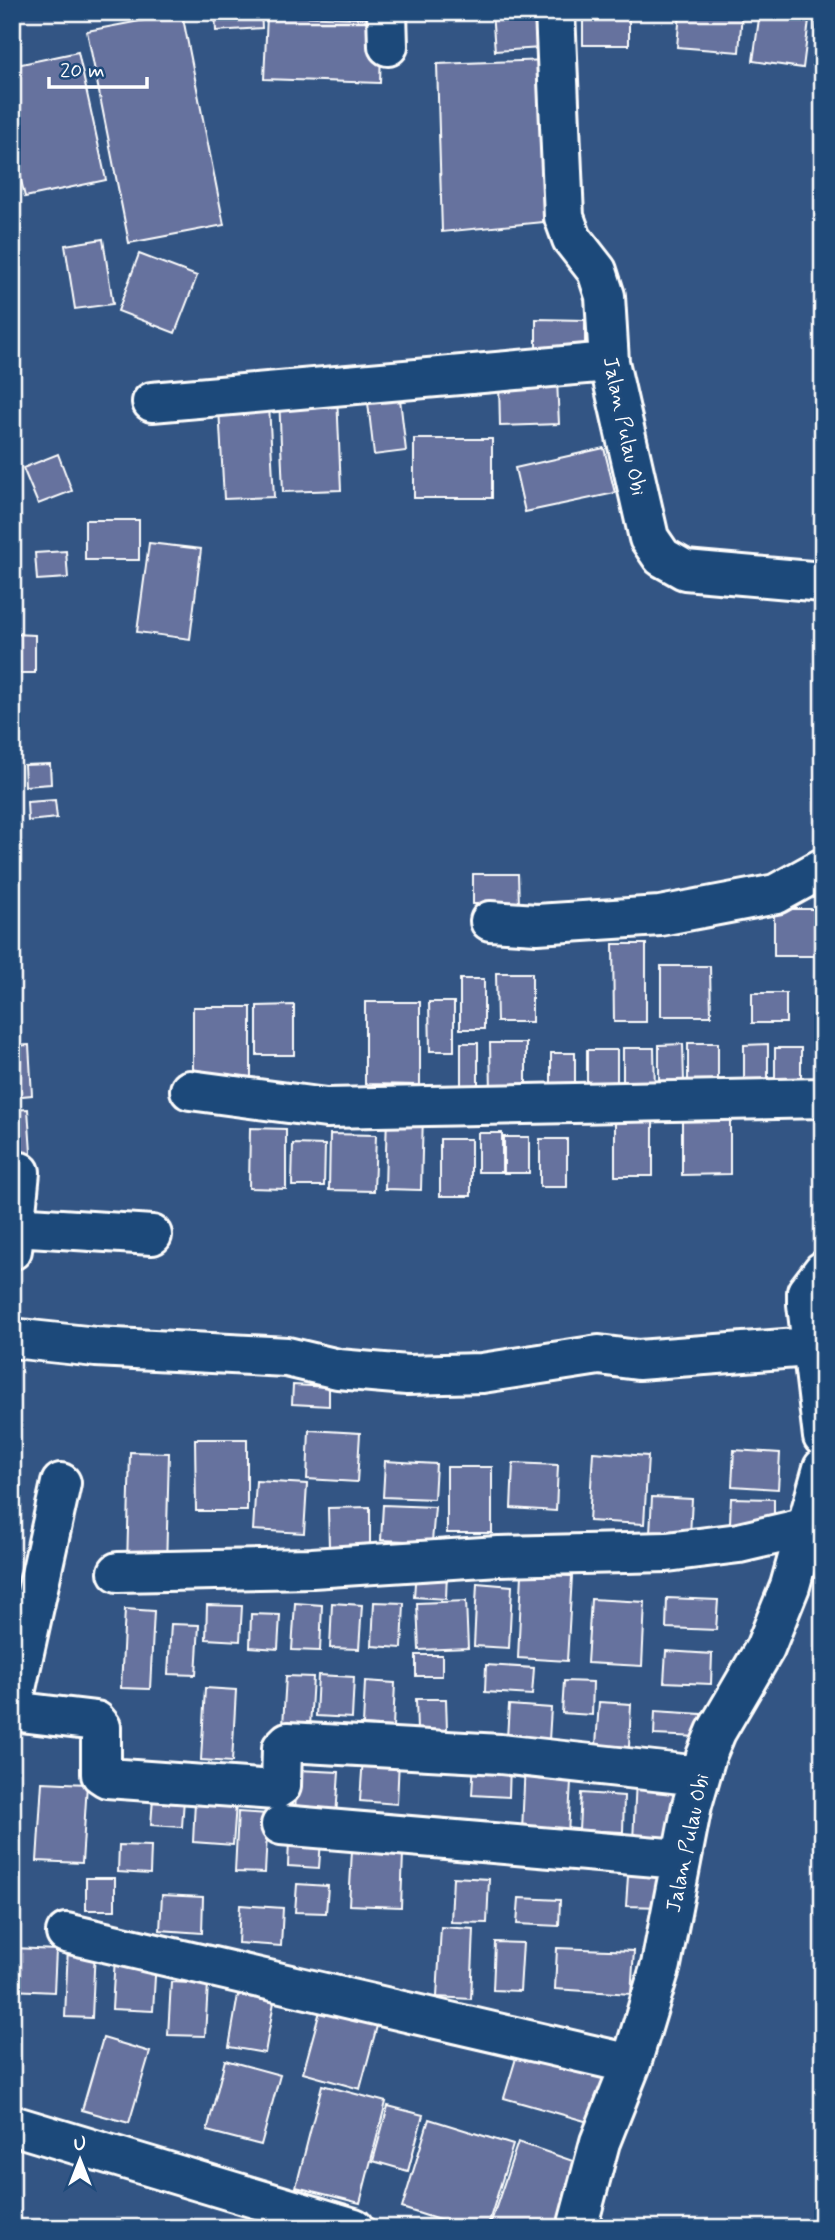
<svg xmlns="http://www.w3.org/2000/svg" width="835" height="2240" font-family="Mynerve,sans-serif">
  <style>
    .building { fill: #66729e; stroke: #fff; stroke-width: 2 }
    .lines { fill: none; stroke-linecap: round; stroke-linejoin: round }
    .minor-casing { stroke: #fff; stroke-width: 44 }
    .minor { stroke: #1f4a7a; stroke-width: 38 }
    .labels { text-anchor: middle; stroke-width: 7; stroke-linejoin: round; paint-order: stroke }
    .street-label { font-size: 21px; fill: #fff; stroke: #1f4a7a }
  </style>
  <rect width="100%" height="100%" fill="#335584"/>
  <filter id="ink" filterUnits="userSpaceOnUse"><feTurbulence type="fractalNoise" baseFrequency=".0143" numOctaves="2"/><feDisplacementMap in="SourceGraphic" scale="14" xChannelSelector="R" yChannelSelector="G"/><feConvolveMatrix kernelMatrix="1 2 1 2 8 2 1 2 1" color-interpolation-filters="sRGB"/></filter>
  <g filter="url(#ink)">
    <!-- building -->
    <path class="building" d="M215,12H261L262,28L216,31Z
      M492,12H539L541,48L495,51Z
      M583,12H629V45H583Z
      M680,12H742L739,52L677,47Z
      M760,12H810L803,68L753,61Z
      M818,12H823V66L813,65Z
      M182,13L224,225L129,243L87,31Z
      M267,15L382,19L380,83L264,79Z
      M78,52L106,180L25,197L12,142V66Z
      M548,60L543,222L442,232L437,64Z
      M103,239L113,304L75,309L65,245Z
      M139,254L197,276L175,333L118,311Z
      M536,319L585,320V358L536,357Z
      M557,380L559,424L500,426L499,382Z
      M399,390L406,451L374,455L367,394Z
      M337,394L341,490L283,492L279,397Z
      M269,405L274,497L224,499L219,408Z
      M414,439H492V498H414Z
      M604,448L615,493L525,512L515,468Z
      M58,454L72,491L38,504L23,468Z
      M85,520H139V560H85Z
      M149,543L201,549L190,639L137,632Z
      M66,551L68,578L37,580L35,553Z
      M12,634L35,635V673H12Z
      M50,764L51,784L25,786L24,765Z
      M55,800L57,818L28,821L27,802Z
      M473,874H518L519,904H473Z
      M774,909H823V956H774Z
      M613,944H646V1022H614Z
      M661,966H710L711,1016H661Z
      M496,973H532V1022H497Z
      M460,979H484V1029H460Z
      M752,993H786V1023H752Z
      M365,1002H420V1085L365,1084Z
      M429,1002H454V1051H430Z
      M294,1005V1055H257V1006Z
      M193,1007H251V1081H193Z
      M461,1043H478V1089H461Z
      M490,1043H526V1092H491Z
      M688,1043H718V1080H688Z
      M683,1044L684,1083H659V1045Z
      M768,1044V1083H744V1045Z
      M29,1045L32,1095L12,1097V1046Z
      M817,1046H823V1096H817Z
      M623,1048H654L655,1092H623Z
      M775,1048H801V1088H775Z
      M587,1050H617V1095H587Z
      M551,1053H575V1091H551Z
      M28,1109L32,1167L12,1168V1110Z
      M387,1113L423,1114L421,1190L385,1189Z
      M682,1114H730V1174L682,1175Z
      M615,1118H653V1176H615Z
      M250,1128L286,1129V1189L249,1188Z
      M478,1133H502V1172H478Z
      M330,1134L376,1135L374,1191L329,1190Z
      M504,1137H529V1173H504Z
      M440,1139H471V1196H440Z
      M540,1139H567V1187H540Z
      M293,1144L325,1145L324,1186H292Z
      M293,1385L329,1387V1406L292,1404Z
      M309,1430L360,1433L357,1482L307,1479Z
      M195,1439H247V1511H196Z
      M734,1450L780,1453L778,1489L732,1486Z
      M130,1452L169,1453L166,1567L127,1566Z
      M593,1452L648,1456L644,1524L589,1521Z
      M385,1461L436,1464L434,1499L383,1497Z
      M513,1463L558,1465L556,1511L511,1508Z
      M447,1467H492V1533H447Z
      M256,1481L307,1484L304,1533L253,1530Z
      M652,1497L692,1499L690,1535L650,1534Z
      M731,1498L774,1499V1524L730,1523Z
      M383,1505L435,1507L432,1542L381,1540Z
      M370,1507V1548H329L328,1508Z
      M416,1569L447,1571L446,1599L414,1597Z
      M522,1574L572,1576L567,1661L518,1658Z
      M477,1583L512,1586L509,1648L474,1646Z
      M667,1598L718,1600L716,1630L666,1628Z
      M591,1599L645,1602L642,1666L587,1663Z
      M466,1601L468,1648L419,1650L417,1603Z
      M374,1602L404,1603L402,1648L372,1646Z
      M295,1603L322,1605L320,1651L292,1650Z
      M332,1603L362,1605L359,1649L330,1648Z
      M207,1605L242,1606L240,1641L206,1639Z
      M125,1609L154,1611L150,1689L121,1688Z
      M251,1614L280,1615L278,1649L250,1647Z
      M171,1624L199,1625L196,1675L168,1674Z
      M666,1651L712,1654L711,1684L664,1682Z
      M416,1655H442V1676H416Z
      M486,1665L534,1668L532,1695L485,1692Z
      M318,1675L354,1677L352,1718L316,1716Z
      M286,1676L313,1677L310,1727L283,1725Z
      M365,1681L395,1683L393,1727L363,1725Z
      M564,1681L593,1682L592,1715L562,1713Z
      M205,1688L236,1690L232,1762L201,1760Z
      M416,1699H446L447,1730L417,1731Z
      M599,1702L631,1704L629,1747L596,1745Z
      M509,1705L551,1708L549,1740L507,1738Z
      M655,1711L701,1714L700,1737L654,1735Z
      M363,1757L399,1759L397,1804L360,1801Z
      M474,1760L510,1762L509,1797L472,1795Z
      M525,1762L572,1764L568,1834L522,1832Z
      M297,1770L339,1772L336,1817L295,1814Z
      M636,1779L684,1781L680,1844L633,1841Z
      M42,1782L87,1784L82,1863L37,1861Z
      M581,1793L624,1796L623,1832L579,1830Z
      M153,1798L184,1799L182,1827L151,1825Z
      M195,1801L236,1804L233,1845L193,1842Z
      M238,1812L268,1814L265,1873L235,1872Z
      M289,1839L321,1840L319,1868L288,1866Z
      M119,1845L151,1846L150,1874L118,1872Z
      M352,1850L403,1853L401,1907L349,1905Z
      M629,1861L665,1863L663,1907L626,1906Z
      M453,1877L489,1879L487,1923L451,1922Z
      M86,1878H115V1910H86Z
      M297,1884L328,1886L326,1913L295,1912Z
      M162,1895L203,1897L202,1933L160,1930Z
      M519,1898L560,1900L559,1926L517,1924Z
      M240,1905L283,1908L281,1946L238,1943Z
      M441,1927L474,1929L471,1999L437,1997Z
      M495,1942L523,1943L520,1991L493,1990Z
      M68,1946L95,1947L92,2018L65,2017Z
      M14,1948L56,1950L54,1992L12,1990Z
      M557,1948L634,1951L631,1994L555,1989Z
      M115,1957L156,1959L153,2011L112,2009Z
      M171,1982L208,1984L205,2036L168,2035Z
      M238,1995L274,2002L265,2053L229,2047Z
      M320,2011L377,2026L360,2089L303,2073Z
      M103,2038L150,2052L129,2123L82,2110Z
      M519,2048L607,2073L592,2123L504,2098Z
      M225,2060L280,2075L261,2145L207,2131Z
      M322,2085L386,2102L360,2203L296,2187Z
      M388,2106L423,2115L408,2171L373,2161Z
      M429,2119L513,2145L487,2228H464L402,2208Z
      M518,2142L593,2168L572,2228H489Z"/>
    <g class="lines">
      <defs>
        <path id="minor" d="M387,12L388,46
          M555,12L564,217L572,239L597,271L605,296L609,362L649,538L662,557L685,570L823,582
          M152,402L609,362
          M490,921L537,924L660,916L776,894L823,868
          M190,1090L326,1108L823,1098
          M15,1226L152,1235
          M12,1250L20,1172
          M823,1271L807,1292V1304L823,1437
          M12,1338L96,1347L287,1357L338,1369L407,1375L482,1373L599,1355L638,1360L810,1347
          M118,1572L312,1568L499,1556L667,1552L739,1543L808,1527
          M12,1707L61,1483
          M12,1711L96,1721L101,1727V1774L107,1778L275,1790L281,1786L282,1748L288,1742L500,1754L700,1776
          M281,1825L680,1859
          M66,1933L631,2064
          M12,2125L354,2228
          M577,2228L600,2142L631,2064L661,1965L692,1805L706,1756L716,1732L765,1648L790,1586L823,1468"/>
      </defs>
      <!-- minor casing -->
      <use href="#minor" class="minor-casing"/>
      <!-- minor -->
      <use href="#minor" class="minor"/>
    </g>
  </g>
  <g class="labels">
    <!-- street labels -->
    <g class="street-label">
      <text transform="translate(625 426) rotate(78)" y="7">Jalan Pulau Obi</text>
      <text transform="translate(687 1843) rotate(-78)" y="7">Jalan Pulau Obi</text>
    </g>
  </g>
  <!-- margin -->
  <rect width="835" height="2240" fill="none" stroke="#1f4a7a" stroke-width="42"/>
  <rect x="21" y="21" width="793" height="2198" fill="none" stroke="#fff" stroke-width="2.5" filter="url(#ink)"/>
  <!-- north arrow -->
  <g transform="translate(80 2160)" stroke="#1f4a7a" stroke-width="5" paint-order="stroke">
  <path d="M0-5L12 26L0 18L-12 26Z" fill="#ffffff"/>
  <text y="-10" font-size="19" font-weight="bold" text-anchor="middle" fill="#ffffff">U</text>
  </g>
  <!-- scale -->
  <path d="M49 77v10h98v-10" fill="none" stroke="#ffffff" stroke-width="3.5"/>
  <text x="60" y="77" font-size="21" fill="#ffffff" stroke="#1f4a7a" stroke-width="5" paint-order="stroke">20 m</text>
</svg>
